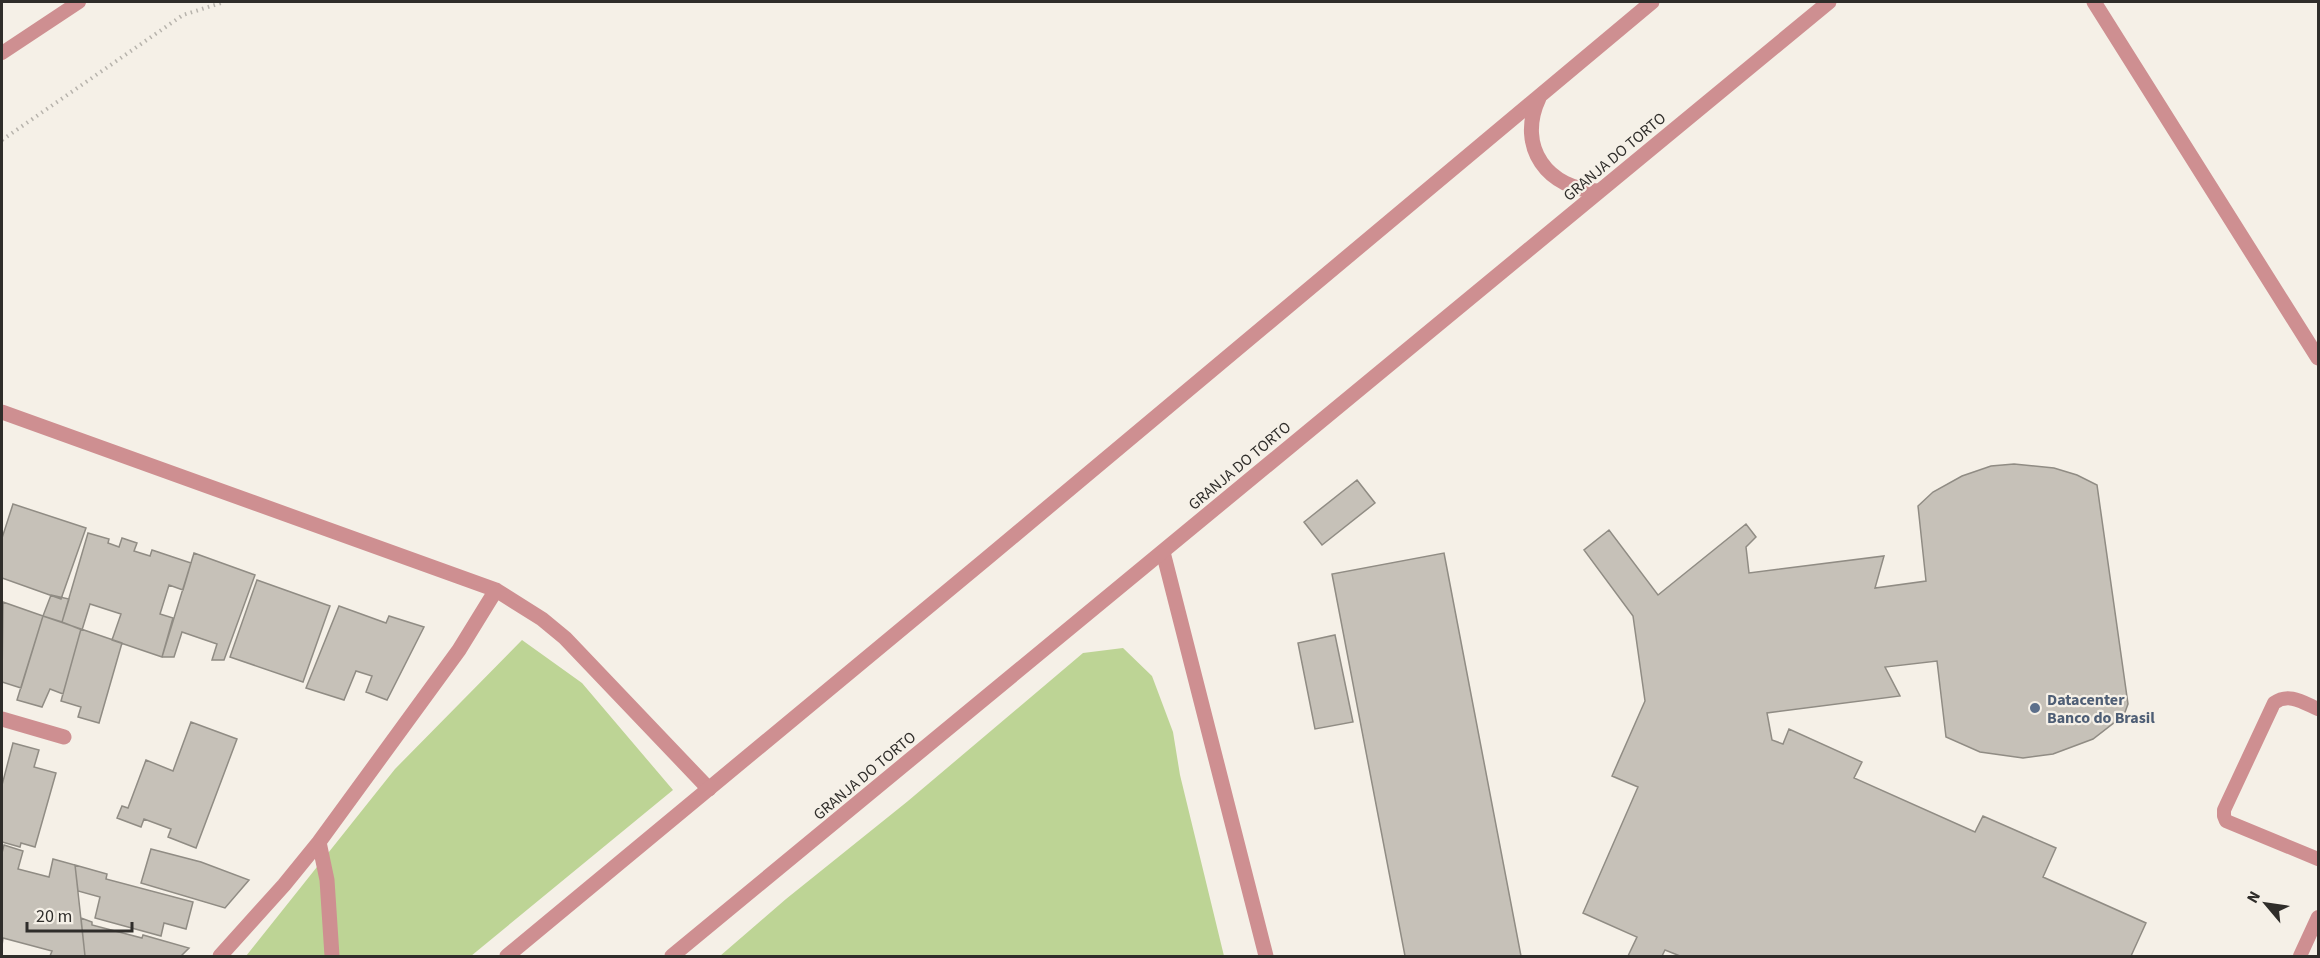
<svg xmlns="http://www.w3.org/2000/svg" width="2320" height="958" font-family="'Source Sans 3',sans-serif">
  <style>
    .green { fill: #bdd495 }
    .building { fill: #c6c1b8; stroke: #908c84; stroke-width: 1.5 }
    .lines { fill: none; stroke-linecap: round; stroke-linejoin: round }
    .path { stroke: #b8b4ad; stroke-width: 4; stroke-dasharray: 1.5 4.5; stroke-linecap: butt }
    .service { stroke: #ce8f91; stroke-width: 14 }
    .minor { stroke: #ce8f91; stroke-width: 15 }
    .tertiary { stroke: #ce8f91; stroke-width: 15 }
    .service-dot { fill: #5c6f8a; stroke: #f5f0e7; stroke-width: 2 }
    .labels { text-anchor: middle; stroke-width: 4.5; stroke-linejoin: round; paint-order: stroke }
    .street-label { font-size: 16px; fill: #2f2d2a; stroke: #f5f0e7 }
    .service-label { font-size: 16px; font-weight: bold; fill: #4e5e75; stroke: #f5f0e7; text-anchor: start }
  </style>
  <rect width="100%" height="100%" fill="#f5f0e7"/>
  <!-- green -->
  <path class="green" d="M522,640L582,683L673,790L471,956H246L395,769Z
    M1123,648L1152,676L1173,732L1180,775L1224,956H720L786,899L908,801L1083,653Z"/>
  <!-- building -->
  <path class="building" d="M2014,464L2054,468L2077,475L2097,485L2128,704L2124,715L2093,739L2053,754L2023,758L1980,752L1946,737L1937,661L1885,667L1900,696L1767,713L1772,740L1783,744L1789,729L1862,762L1854,778L1975,832L1983,816L2056,848L2043,877L2146,923L2131,956H1680L1665,950L1662,956H1628L1637,937L1583,913L1638,787L1612,776L1645,701L1633,616L1584,550L1609,530L1658,595L1746,524L1756,537L1746,547L1749,573L1884,556L1875,588L1926,581L1918,506L1933,492L1962,476L1991,466Z
    M1357,480L1375,503L1322,545L1304,522Z
    M13,504L86,528L61,599L2,578V538Z
    M88,533L109,539L108,543L119,547L122,538L137,543L134,551L150,556L152,550L191,563L183,590L169,585L160,614L173,618L162,657L112,640L121,614L90,604L82,630L62,622Z
    M194,553L255,575L224,660H212L217,644L182,632L174,657H162Z
    M1444,553L1521,956H1405L1332,574Z
    M257,580L330,606L303,682L230,657Z
    M51,595L69,599L62,622L43,616Z
    M3,602L43,616L21,688L2,682Z
    M339,606L386,623L389,616L424,627L387,700L366,692L372,676L356,671L344,700L306,688Z
    M43,616L81,629L63,694L50,689L42,707L17,700Z
    M81,629L122,643L99,723L78,717L81,707L61,701Z
    M1335,635L1353,722L1315,729L1298,643Z
    M191,722L237,739L196,848L168,837L171,829L144,819L141,827L117,818L122,806L128,808L146,760L173,771Z
    M13,743L39,750L34,767L56,773L35,847L21,843L20,847L2,842V785Z
    M4,845L23,851L18,869L49,877L53,859L75,865L85,956H50L52,951L3,938L2,946V853Z
    M151,849L201,862L249,880L225,908L141,883Z
    M75,865L107,874L106,879L193,902L186,929L164,923L161,936L95,918L100,897L78,891Z
    M81,918L92,922V925L142,938L143,935L189,948L181,956H85Z"/>
  <g class="lines">
    <!-- path -->
    <path class="path" d="M2,140L183,15L224,2"/>
    <!-- service -->
    <path class="service" d="M2,53L79,2
      M2318,709C2304,703 2289,692 2274,703L2224,810V816L2226,821L2318,859
      M2300,956L2318,917"/>
    <!-- minor -->
    <path class="minor" d="M2094,2L2318,358
      M2,412L496,590L542,619L565,638L709,789
      M1163,552L1266,956
      M2,719L64,737
      M319,842L327,880L332,956
      M220,956L284,885L319,842L459,650L496,590"/>
    <!-- tertiary -->
    <path class="tertiary" d="M1539,98C1516,147 1548,190 1599,191
      M507,956L986,559L1652,2
      M672,956L1829,2"/>
  </g>
  <!-- markers -->
  <circle class="service-dot" cx="2035" cy="708" r="6"/>
  <g class="labels">
    <!-- street labels -->
    <g class="street-label">
      <text transform="translate(1614 156) rotate(-40)" y="6">GRANJA DO TORTO</text>
      <text transform="translate(1239 465) rotate(-40)" y="6">GRANJA DO TORTO</text>
      <text transform="translate(864 775) rotate(-40)" y="6">GRANJA DO TORTO</text>
    </g>
    <!-- service labels -->
    <g class="service-label">
      <text x="2047" y="705">Datacenter<tspan x="2047" dy="18">Banco do Brasil</tspan></text>
    </g>
  </g>
  <!-- border -->
  <rect width="2320" height="958" fill="none" stroke="#2f2d2a" stroke-width="6"/>
  <!-- north arrow -->
  <g transform="translate(2266 904) rotate(299)" stroke="#f5f0e7" stroke-width="4.5" paint-order="stroke">
  <path d="M0-4.5L10 22L0 15L-10 22Z" fill="#2f2d2a"/>
  <text y="-9" font-size="16" font-weight="bold" text-anchor="middle" fill="#2f2d2a">N</text>
  </g>
  <!-- scale -->
  <path d="M27 922v9h105v-9" fill="none" stroke="#2f2d2a" stroke-width="3"/>
  <text x="36" y="922" font-size="18" fill="#2f2d2a" stroke="#f5f0e7" stroke-width="4.5" paint-order="stroke">20 m</text>
</svg>
